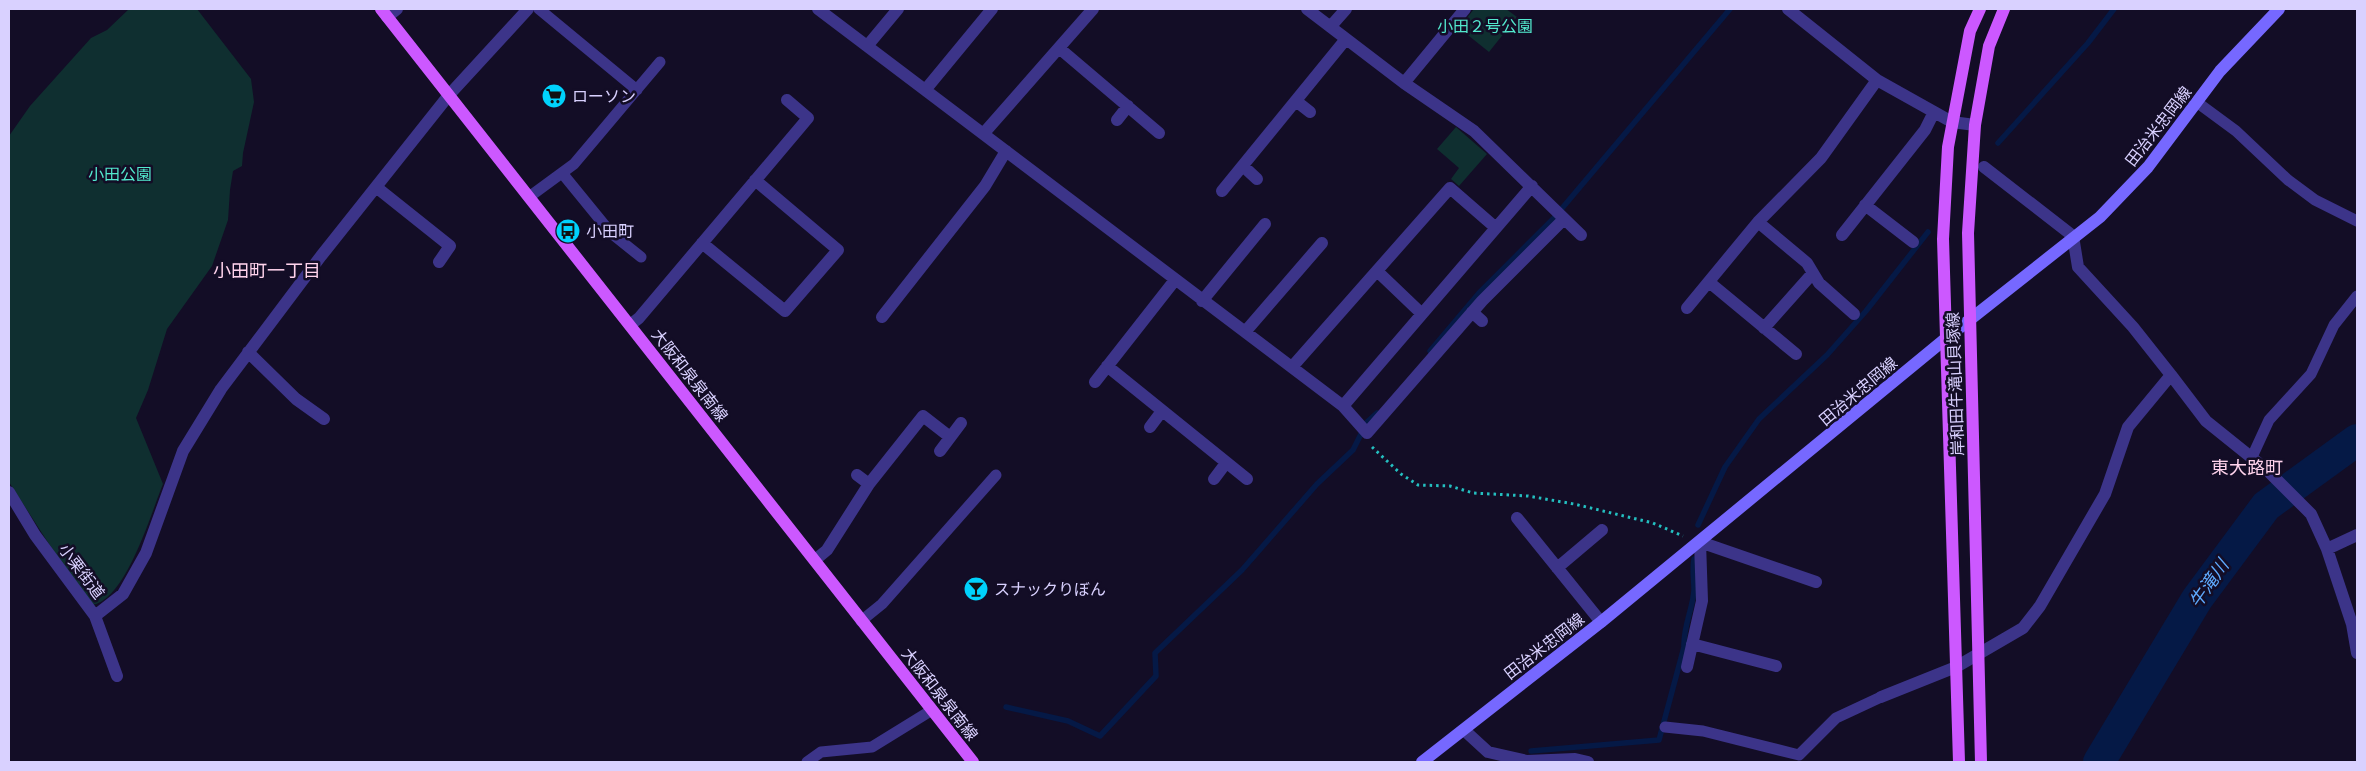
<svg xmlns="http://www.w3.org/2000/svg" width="2366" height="771" font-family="Inter,'Noto Sans JP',sans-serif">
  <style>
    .green { fill: #0f2f30 }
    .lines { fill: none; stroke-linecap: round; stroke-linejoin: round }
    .stream { stroke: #051946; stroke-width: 5.5 }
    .river { stroke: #051946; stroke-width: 32 }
    .path { stroke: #24bfc0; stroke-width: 3; stroke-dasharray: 2.5 4; stroke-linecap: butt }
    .lane { stroke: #3c3489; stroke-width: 11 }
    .street { stroke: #3c3489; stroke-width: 12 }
    .secondary { stroke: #7668ff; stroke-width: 12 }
    .primary { stroke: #cc58ff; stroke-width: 12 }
    .labels { text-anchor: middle; stroke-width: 5; stroke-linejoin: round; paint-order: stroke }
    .park-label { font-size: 16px; fill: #53e9ce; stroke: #130d26 }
    .poi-label { font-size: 16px; fill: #d9d1ff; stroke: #130d26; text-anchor: start }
    .street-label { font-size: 16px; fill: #d9d1ff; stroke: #130d26 }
    .neighbourhood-label { font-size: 18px; fill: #ffd3ec; stroke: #130d26 }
    .water-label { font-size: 18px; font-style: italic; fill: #5fabff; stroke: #130d26 }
  </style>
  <rect width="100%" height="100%" fill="#130d26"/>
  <!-- green -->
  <path class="green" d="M129,9H197L251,79L254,102L243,153L242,166L233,171L230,190L228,220L212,266L167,329L148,390L136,418L163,484C151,513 126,600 92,605L51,547L9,482V136L30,106L91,38L107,30Z
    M1474,9H1506L1517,17L1489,52L1459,28Z
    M1456,127L1487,154L1459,186L1451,179L1459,168L1437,149Z"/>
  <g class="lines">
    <!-- stream -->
    <path class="stream" d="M1998,143L2088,43L2114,9
      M1430,351L1479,293L1553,219L1730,9
      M1698,525L1725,467L1759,419L1827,355L1866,311L1928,232
      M1006,707L1068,721L1100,736L1156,676L1155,653L1242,570L1317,484L1353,450L1367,422L1377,413
      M1531,751L1659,740L1684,647C1683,626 1693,609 1694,590C1694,579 1692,570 1694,559"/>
    <!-- river -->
    <path class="river" d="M2099,762L2197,599L2266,506L2357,440"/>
    <!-- path -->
    <path class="path" d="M1372,447L1401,474L1418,485L1450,486L1473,493L1528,496L1574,504L1653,523L1683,536"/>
    <!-- lane -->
    <path class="lane" d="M539,9L637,90
      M2198,103L2236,131L2288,180L2315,200L2357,221
      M562,173L611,233L641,257
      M529,197L574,164L660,62
      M2252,457L2269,420L2311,374L2334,325L2357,296
      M861,621L882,604L996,475
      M1665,727L1703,731L1799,755L1836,718L1881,697
      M807,762L821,752L872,747L932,710"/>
    <!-- street -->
    <path class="street" d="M818,9L1343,406L1367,433L1482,301L1564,219
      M1307,9L1404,83L1474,131L1581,235
      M1788,9L1877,80L1952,122L1975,125
      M387,17L397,9
      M1331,26L1346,9
      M868,45L898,9
      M1059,48L1159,133
      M1404,83L1465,9
      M926,89L992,9
      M1296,101L1310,112
      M1117,120L1128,106
      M984,133L1093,9
      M1243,166L1257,179
      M376,187L450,246L439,262
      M1222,191L1346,39
      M1865,205L1913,242
      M1758,222L1807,263L1819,283L1854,314
      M1842,235L1925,130L1934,112
      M702,243L785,311L838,250L755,180
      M1377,271L1422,314
      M1709,282L1796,354
      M1202,301L1265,224
      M1687,308L1758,222L1821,158L1877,80
      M1472,312L1482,321
      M882,317L985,186L1006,151
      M630,325L639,318L808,118L787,100
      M1764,328L1812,274
      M1245,332L1322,243
      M248,352L296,399L324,419
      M1107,366L1247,479
      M1292,367L1450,188L1496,228
      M2171,375L2206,421L2267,470L2311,514L2327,549L2352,624L2357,653
      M1095,382L1175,280
      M1343,406L1532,186
      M1150,427L1162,411
      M940,451L961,423
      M857,475L869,484
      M1214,479L1226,463
      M9,492L35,535L95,616L117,676
      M1517,518L1601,622
      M2327,549L2357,535
      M815,560L827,550L869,484L923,416L950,437
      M1557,568L1602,530
      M95,616L123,594L146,553L183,451L221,389L321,256L449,95L528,9
      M1692,644L1776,666
      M1687,667L1702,601L1700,542L1816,582
      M1881,697L1956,667L2023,628L2040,606L2105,494L2128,427L2171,375L2133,327L2078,267L2073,236L1984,167
      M1464,730L1488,752L1527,761L1575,759L1588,762"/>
    <!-- secondary -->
    <path class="secondary" d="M1422,762L1601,622L1944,340L2100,217L2148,167L2220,71L2279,9"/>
    <!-- primary -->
    <path class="primary" d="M381,9L973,762
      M1959,762L1943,239L1948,147L1970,31L1980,9
      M1981,762L1968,233L1975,125L1989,46L2004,9"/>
  </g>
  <!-- icons -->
  <defs>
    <symbol id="supermarket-disc" viewBox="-11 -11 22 22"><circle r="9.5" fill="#00d2fc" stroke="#130d26"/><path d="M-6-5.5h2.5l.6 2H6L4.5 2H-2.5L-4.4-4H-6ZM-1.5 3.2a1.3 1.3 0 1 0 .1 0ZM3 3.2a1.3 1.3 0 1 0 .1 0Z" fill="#111"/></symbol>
    <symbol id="bus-disc" viewBox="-11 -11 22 22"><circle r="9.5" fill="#00d2fc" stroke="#130d26"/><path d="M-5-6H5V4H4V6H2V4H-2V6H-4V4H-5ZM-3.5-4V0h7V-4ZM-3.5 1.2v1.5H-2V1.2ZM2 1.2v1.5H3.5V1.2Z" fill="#111"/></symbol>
    <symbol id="bar-disc" viewBox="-11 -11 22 22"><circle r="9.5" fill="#00d2fc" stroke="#130d26"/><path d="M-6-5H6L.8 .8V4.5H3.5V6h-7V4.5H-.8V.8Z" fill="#111"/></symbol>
  </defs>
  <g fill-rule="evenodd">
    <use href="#supermarket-disc" x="540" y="82" width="28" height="28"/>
    <use href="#bus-disc" x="554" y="217" width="28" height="28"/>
    <use href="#bar-disc" x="962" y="575" width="28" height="28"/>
  </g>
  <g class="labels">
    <!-- park labels -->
    <g class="park-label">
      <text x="1485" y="32">小田２号公園</text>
      <text x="120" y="180">小田公園</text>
    </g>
    <!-- poi labels -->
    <g class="poi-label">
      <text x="572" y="102">ローソン</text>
      <text x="586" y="237">小田町</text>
      <text x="994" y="595">スナックりぼん</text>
    </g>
    <!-- street labels -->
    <g class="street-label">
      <text transform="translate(2158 126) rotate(-52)" y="6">田治米忠岡線</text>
      <text transform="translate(690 375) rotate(52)" y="6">大阪和泉泉南線</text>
      <text transform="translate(1955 384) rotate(-92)" y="6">岸和田牛滝山貝塚線</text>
      <text transform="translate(1858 391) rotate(-40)" y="6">田治米忠岡線</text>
      <text transform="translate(82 571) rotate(53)" y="6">小栗街道</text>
      <text transform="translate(1544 646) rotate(-38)" y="6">田治米忠岡線</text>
      <text transform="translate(940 694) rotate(52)" y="6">大阪和泉泉南線</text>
    </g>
    <!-- neighbourhood labels -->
    <g class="neighbourhood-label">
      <text x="267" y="277">小田町一丁目</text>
      <text x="2247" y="474">東大路町</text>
    </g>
    <!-- water labels -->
    <g class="water-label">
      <text transform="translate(2209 584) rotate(-55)" y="6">牛滝川</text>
    </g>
  </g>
  <!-- border -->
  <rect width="2366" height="771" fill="none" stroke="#d9d1ff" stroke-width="20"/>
</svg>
